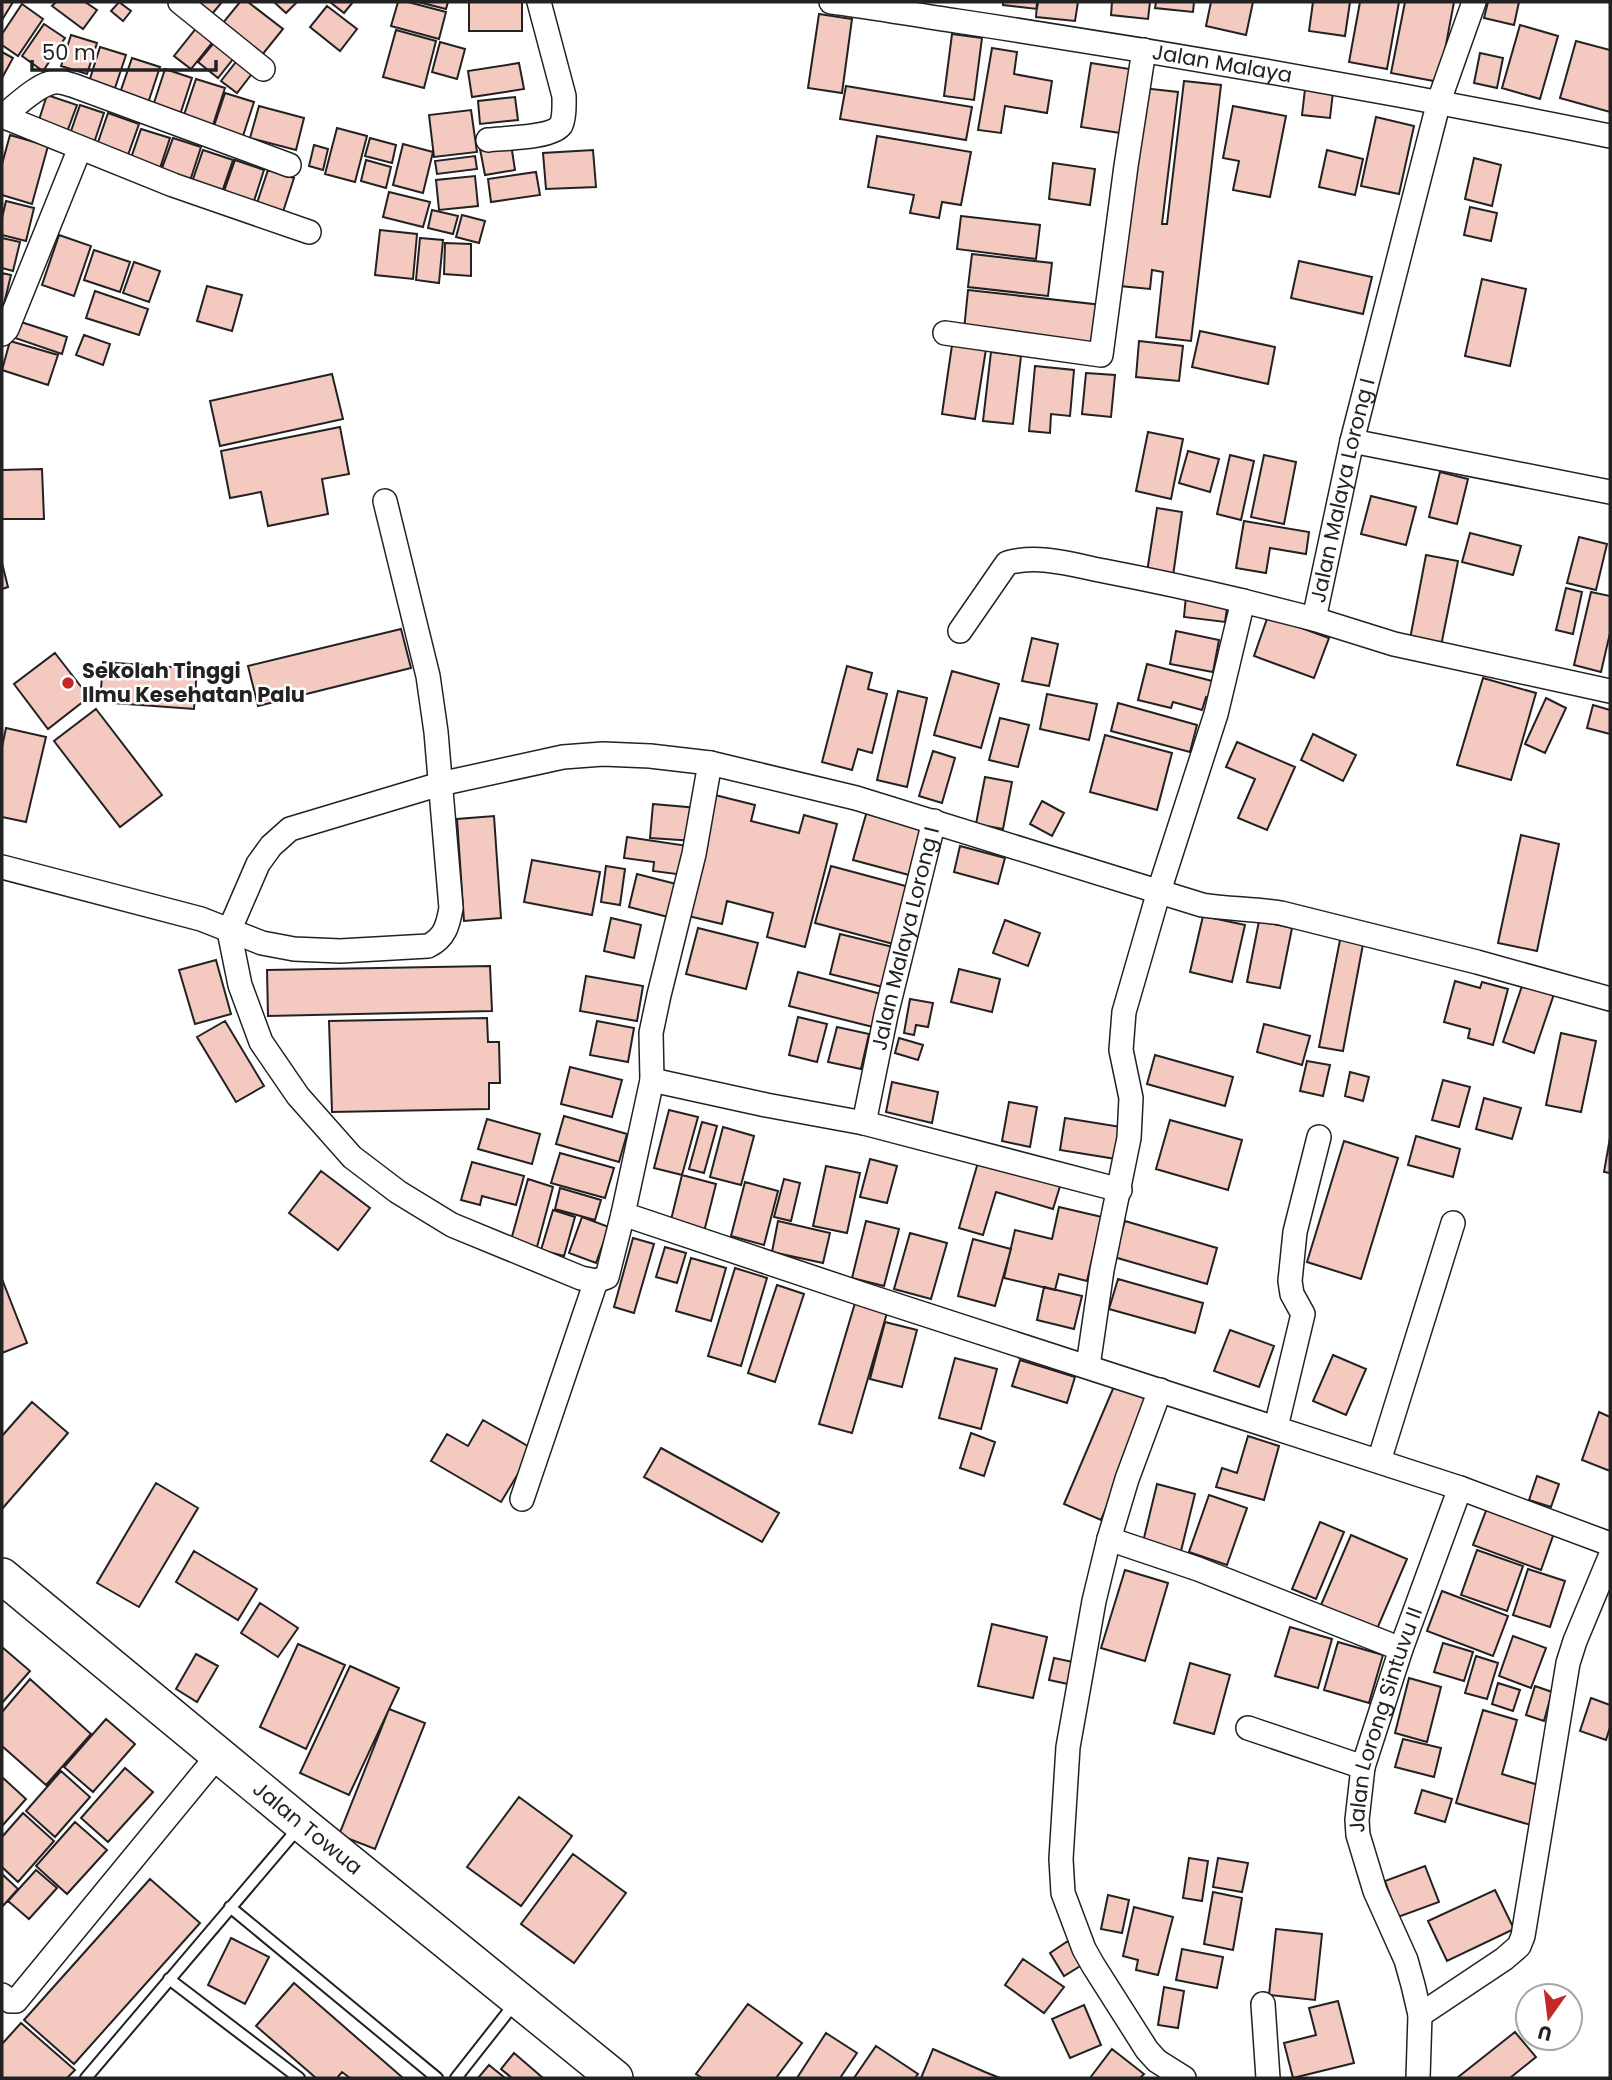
<svg xmlns="http://www.w3.org/2000/svg" width="1612" height="2080" font-family="Poppins,sans-serif">
  <style>
    .building { fill: #f3c9c0; stroke: #222; stroke-width: 2 }
    .lines { fill: none; stroke-linecap: round; stroke-linejoin: round }
    .lane-casing { stroke: #222; stroke-width: 14 }
    .street-casing { stroke: #222; stroke-width: 26 }
    .primary-casing { stroke: #222; stroke-width: 38 }
    .lane { stroke: #fff; stroke-width: 10 }
    .street { stroke: #fff; stroke-width: 23 }
    .primary { stroke: #fff; stroke-width: 35 }
    .poi-dot { fill: #c62828; stroke: #fff; stroke-width: 2.5 }
    .labels { text-anchor: middle; stroke-width: 5; stroke-linejoin: round; paint-order: stroke }
    .street-label { font-size: 21px; fill: #222; stroke: #fff }
    .poi-label { font-size: 21px; font-weight: bold; fill: #222; stroke: #fff; text-anchor: start }
  </style>
  <rect width="100%" height="100%" fill="#fff"/>
  <!-- building -->
  <path class="building" d="M2,2H13L2,20Z
    M56,2H85L97,10L83,29L52,6Z
    M119,2L131,11L123,21L111,11Z
    M197,2H222L212,14Z
    M240,2H248L283,29L262,55L222,24Z
    M274,2H297L286,13Z
    M330,2H353L344,13Z
    M398,2H408L446,12L439,39L391,26Z
    M418,2H448L446,9Z
    M469,2H522V31H469Z
    M1003,2H1038L1037,9L1003,5Z
    M1037,2H1078L1075,21L1036,17Z
    M1112,2H1150L1148,19L1111,15Z
    M1156,2H1194L1193,12L1155,8Z
    M1211,2H1253L1246,35L1206,26Z
    M1313,2H1350L1345,36L1309,31Z
    M1360,2H1399L1387,69L1349,62Z
    M1405,2H1454L1439,82L1391,73Z
    M1488,2H1519L1514,25L1484,18Z
    M22,4L43,19L18,56L2,45V34Z
    M327,6L357,29L340,51L310,27Z
    M819,14L852,19L842,93L808,88Z
    M44,24L65,38L43,71L22,56Z
    M1520,25L1558,36L1540,99L1502,88Z
    M198,26L215,39L191,69L174,56Z
    M396,30L436,41L424,88L383,77Z
    M952,34L982,38L974,100L944,96Z
    M71,35L97,43L87,74L61,66Z
    M217,39L237,54L218,78L198,62Z
    M1576,41L1610,50V112L1560,98Z
    M440,42L465,49L457,79L432,72Z
    M100,47L126,55L114,91L89,82Z
    M992,48L1017,52L1014,74L1052,81L1047,113L1005,106L1001,133L978,130Z
    M2,52L13,58L2,78Z
    M1480,53L1503,58L1497,88L1474,83Z
    M132,58L160,67L148,103L120,93Z
    M239,58L254,71L237,93L221,81Z
    M519,63L524,89L472,97L468,71Z
    M1091,63L1136,70L1127,134L1081,127Z
    M165,69L192,78L179,118L152,109Z
    M196,79L225,88L212,128L183,118Z
    M1184,81L1221,85L1191,341L1156,337L1163,272L1152,270L1150,289L1120,286L1143,88L1178,92L1162,224H1167Z
    M846,86L972,107L966,140L840,119Z
    M1305,89L1333,92L1330,118L1302,115Z
    M225,93L254,102L242,139L213,129Z
    M47,95L77,105L67,132L38,123Z
    M515,97L518,120L480,124L478,101Z
    M80,105L104,113L94,143L70,134Z
    M259,106L304,118L296,150L250,138Z
    M1233,106L1286,116L1270,197L1233,190L1239,161L1223,158Z
    M471,110L477,152L434,157L429,115Z
    M108,113L139,124L128,155L97,145Z
    M1376,117L1414,126L1399,194L1361,186Z
    M337,128L367,136L355,182L325,174Z
    M141,129L170,138L160,168L131,158Z
    M10,135L48,146L32,204L2,195V164Z
    M877,136L971,152L961,205L942,202L939,218L910,213L914,195L868,187Z
    M173,138L201,147L190,181L161,171Z
    M370,138L396,145L392,163L365,156Z
    M403,144L433,152L423,193L393,185Z
    M511,144L515,170L485,175L480,149Z
    M314,145L328,149L323,170L309,166Z
    M203,150L233,160L222,192L192,182Z
    M593,150L596,187L546,189L543,153Z
    M1327,150L1363,159L1355,195L1319,187Z
    M475,156L477,169L437,174L435,161Z
    M1474,158L1501,165L1492,206L1465,199Z
    M235,160L264,170L253,204L223,194Z
    M366,160L391,167L386,188L361,181Z
    M1053,163L1095,169L1090,205L1049,199Z
    M268,170L294,178L281,218L255,209Z
    M536,172L540,195L491,202L488,179Z
    M475,176L478,206L439,210L436,180Z
    M389,192L430,202L423,227L383,217Z
    M6,201L34,208L26,241L2,235V218Z
    M1470,207L1497,213L1491,241L1464,235Z
    M432,210L458,216L453,234L428,228Z
    M462,215L485,221L479,243L456,237Z
    M961,216L1040,225L1036,259L957,249Z
    M380,230L417,234L413,279L375,275Z
    M59,235L91,246L74,296L42,285Z
    M2,238L20,242L13,271L2,268Z
    M420,238L443,240L439,283L416,280Z
    M445,243L471,244V276L444,274Z
    M94,250L130,262L120,292L84,280Z
    M972,254L1052,263L1048,296L968,287Z
    M1299,261L1372,277L1363,314L1291,298Z
    M134,262L160,271L149,302L123,293Z
    M2,273L11,275L3,308H2Z
    M1482,279L1526,289L1510,366L1465,356Z
    M207,286L242,295L232,331L197,321Z
    M968,290L1102,305L1098,345L964,330Z
    M95,291L148,309L139,335L86,318Z
    M18,321L67,337L62,354L12,337Z
    M1200,331L1275,347L1268,384L1192,367Z
    M84,335L110,344L103,365L76,355Z
    M10,341L58,355L48,385L2,370Z
    M1139,341L1183,346L1179,381L1136,377Z
    M952,345L986,349L975,419L942,414Z
    M991,352L1021,356L1013,424L983,421Z
    M1035,366L1074,370L1070,416L1051,414L1050,433L1029,431Z
    M1086,373L1115,375L1111,417L1082,414Z
    M332,374L343,419L220,446L210,401Z
    M340,427L349,474L322,479L328,514L268,526L261,492L230,498L221,451Z
    M1148,432L1183,439L1171,499L1136,491Z
    M1188,451L1219,459L1210,492L1179,483Z
    M1230,455L1254,461L1241,520L1217,514Z
    M1264,455L1296,462L1284,524L1251,517Z
    M42,469L44,519H2V470Z
    M1440,472L1468,479L1457,524L1429,517Z
    M1371,496L1416,507L1406,545L1361,534Z
    M1157,508L1182,512L1173,576L1147,572Z
    M1244,521L1309,532L1306,554L1270,548L1266,573L1236,568Z
    M1470,533L1521,546L1513,575L1462,562Z
    M1579,537L1607,544L1596,590L1567,583Z
    M1426,555L1458,561L1441,646L1410,639Z
    M2,563L8,587L2,589Z
    M1566,588L1582,592L1573,634L1556,630Z
    M1591,592L1610,596V633L1601,672L1574,665Z
    M1186,596L1228,602L1225,622L1184,617Z
    M1268,616L1329,638L1314,678L1254,656Z
    M401,629L411,668L258,706L248,666Z
    M1176,631L1219,640L1213,672L1170,664Z
    M1032,638L1058,644L1049,686L1022,681Z
    M55,653L89,697L48,729L14,684Z
    M103,662L197,669L194,709L100,702Z
    M1147,664L1216,682L1211,699L1206,697L1202,710L1173,702L1171,708L1138,700Z
    M847,666L872,673L868,689L887,694L872,753L858,749L852,770L822,762Z
    M952,671L999,684L981,748L934,735Z
    M1483,678L1536,693L1511,780L1457,765Z
    M898,691L927,698L907,787L877,780Z
    M1047,694L1097,704L1089,740L1040,729Z
    M1546,698L1566,708L1545,753L1525,744Z
    M1118,703L1197,725L1190,752L1111,731Z
    M1593,705L1610,710V734L1587,728Z
    M96,709L162,795L120,827L54,741Z
    M1000,718L1029,725L1018,767L989,760Z
    M6,728L46,737L26,822L2,817V747Z
    M1313,734L1356,755L1343,781L1301,760Z
    M1105,735L1172,753L1157,810L1090,792Z
    M1237,742L1295,767L1267,830L1238,818L1255,779L1226,767Z
    M933,751L955,758L942,803L919,796Z
    M985,777L1012,782L1003,829L976,824Z
    M715,795L755,805L751,821L799,833L804,815L837,824L805,947L767,937L773,913L727,901L722,924L684,915Z
    M1042,801L1064,813L1052,836L1030,824Z
    M653,804L698,808L695,841L650,838Z
    M867,811L922,827L909,875L853,860Z
    M494,816L501,918L464,921L457,819Z
    M1521,835L1559,844L1537,951L1498,943Z
    M627,837L688,846L684,875L653,871L654,862L624,858Z
    M960,846L1005,858L998,884L954,872Z
    M532,860L600,872L592,915L524,902Z
    M606,866L625,869L620,905L601,902Z
    M831,866L913,888L897,945L815,923Z
    M637,874L680,885L672,918L629,907Z
    M1203,916L1245,925L1232,982L1190,972Z
    M611,918L641,925L634,958L604,951Z
    M1005,920L1040,933L1028,966L993,953Z
    M1259,921L1292,928L1280,988L1247,982Z
    M698,928L758,943L746,989L686,974Z
    M840,934L897,948L887,988L830,974Z
    M1341,935L1364,939L1343,1051L1319,1047Z
    M216,960L231,1014L195,1024L179,970Z
    M490,966L492,1011L268,1016L267,970Z
    M959,969L1000,979L992,1012L951,1002Z
    M798,972L881,994L873,1027L789,1006Z
    M586,976L643,986L637,1021L580,1011Z
    M1455,981L1480,988L1482,982L1508,989L1493,1045L1468,1038L1470,1029L1444,1022Z
    M1523,983L1554,994L1534,1053L1503,1042Z
    M910,999L933,1003L928,1027L916,1025L914,1035L904,1033Z
    M798,1017L827,1024L817,1062L789,1055Z
    M487,1018L488,1042H499L500,1083H489V1109L332,1112L329,1021Z
    M225,1021L264,1086L236,1102L197,1037Z
    M597,1021L634,1028L628,1062L590,1055Z
    M1264,1024L1310,1036L1302,1065L1257,1052Z
    M837,1027L869,1034L861,1069L828,1062Z
    M1561,1033L1596,1041L1581,1112L1546,1105Z
    M899,1038L923,1045L918,1060L895,1053Z
    M1155,1055L1233,1077L1225,1106L1147,1084Z
    M1307,1061L1330,1065L1323,1096L1300,1091Z
    M570,1067L622,1080L612,1117L561,1104Z
    M1350,1072L1369,1077L1363,1101L1345,1096Z
    M1443,1080L1470,1087L1459,1127L1432,1120Z
    M892,1082L938,1092L932,1123L886,1112Z
    M1484,1098L1521,1108L1512,1139L1476,1129Z
    M1009,1102L1037,1107L1030,1147L1002,1141Z
    M669,1110L698,1117L682,1175L654,1168Z
    M564,1116L627,1134L619,1162L556,1144Z
    M1065,1118L1121,1127L1116,1159L1060,1150Z
    M487,1119L540,1134L532,1164L478,1149Z
    M1170,1120L1242,1140L1228,1190L1156,1169Z
    M702,1122L717,1126L704,1173L689,1169Z
    M723,1127L754,1136L741,1185L710,1177Z
    M1416,1136L1460,1149L1453,1177L1408,1165Z
    M1610,1138V1173L1604,1172Z
    M1344,1141L1398,1158L1361,1279L1307,1262Z
    M560,1153L614,1168L605,1198L551,1183Z
    M870,1159L897,1166L887,1203L860,1197Z
    M979,1159L1061,1183L1053,1209L996,1192L983,1235L959,1228Z
    M472,1162L524,1176L516,1205L482,1196L480,1205L461,1200Z
    M826,1166L860,1173L847,1233L813,1226Z
    M321,1171L370,1208L338,1250L289,1213Z
    M682,1175L716,1184L704,1232L670,1224Z
    M528,1179L553,1187L537,1247L511,1240Z
    M784,1179L800,1183L791,1221L774,1217Z
    M745,1182L778,1191L764,1245L731,1236Z
    M560,1188L601,1200L595,1220L555,1209Z
    M1059,1207L1102,1217L1087,1281L1059,1274L1055,1290L1004,1278L1015,1230L1052,1239Z
    M553,1210L575,1217L564,1256L541,1250Z
    M582,1217L609,1227L596,1263L569,1253Z
    M778,1221L830,1233L823,1263L772,1252Z
    M866,1221L899,1229L884,1286L852,1278Z
    M1125,1221L1217,1248L1207,1284L1114,1257Z
    M910,1233L947,1243L931,1299L894,1289Z
    M633,1238L654,1244L634,1313L614,1307Z
    M973,1239L1011,1249L995,1306L958,1296Z
    M665,1247L686,1253L677,1283L656,1277Z
    M691,1258L726,1268L711,1321L676,1311Z
    M735,1268L767,1278L741,1366L708,1356Z
    M2,1279L27,1343L2,1353Z
    M1118,1279L1203,1303L1195,1333L1109,1309Z
    M777,1285L804,1294L775,1382L748,1373Z
    M1044,1287L1082,1296L1074,1329L1037,1320Z
    M855,1303L887,1313L852,1433L819,1424Z
    M885,1322L917,1330L902,1387L870,1379Z
    M1230,1330L1274,1346L1259,1387L1214,1371Z
    M1333,1355L1366,1369L1346,1415L1313,1401Z
    M955,1358L997,1369L981,1429L939,1418Z
    M1020,1360L1075,1377L1067,1403L1012,1386Z
    M1115,1384L1152,1399L1101,1520L1064,1504Z
    M32,1402L68,1433L2,1509V1436Z
    M1599,1412L1610,1417V1471L1582,1460Z
    M483,1420L533,1449L501,1502L431,1461L447,1434L468,1446Z
    M971,1433L995,1442L984,1476L960,1468Z
    M1248,1436L1279,1446L1264,1500L1216,1487L1222,1468L1237,1473Z
    M661,1448L779,1513L762,1542L644,1477Z
    M1537,1476L1559,1484L1551,1507L1529,1500Z
    M156,1483L198,1508L139,1607L97,1583Z
    M1157,1484L1195,1494L1181,1551L1143,1542Z
    M1209,1495L1247,1508L1227,1565L1189,1552Z
    M1487,1508L1554,1533L1541,1570L1473,1545Z
    M1320,1522L1344,1532L1316,1599L1292,1589Z
    M1351,1535L1407,1559L1377,1629L1321,1605Z
    M1477,1550L1523,1566L1507,1611L1461,1595Z
    M194,1551L257,1589L238,1620L176,1582Z
    M1528,1569L1565,1581L1550,1627L1513,1615Z
    M1125,1570L1168,1583L1145,1661L1101,1648Z
    M1442,1591L1508,1616L1493,1656L1427,1631Z
    M260,1603L298,1628L278,1657L241,1633Z
    M992,1624L1047,1637L1033,1698L978,1686Z
    M1290,1627L1332,1639L1318,1688L1275,1676Z
    M1513,1636L1546,1648L1531,1688L1499,1676Z
    M1338,1642L1383,1655L1369,1703L1324,1690Z
    M1443,1643L1473,1652L1464,1681L1434,1672Z
    M298,1644L345,1665L306,1749L260,1727Z
    M2,1647L30,1671L2,1703Z
    M196,1654L218,1666L197,1702L176,1689Z
    M1476,1656L1498,1663L1487,1699L1465,1693Z
    M1054,1658L1073,1662L1068,1684L1049,1680Z
    M1190,1663L1230,1675L1214,1734L1174,1723Z
    M350,1666L399,1688L349,1795L300,1773Z
    M1409,1678L1441,1687L1427,1742L1395,1733Z
    M30,1679L91,1734L46,1785L2,1746V1712Z
    M1498,1683L1520,1690L1513,1711L1492,1704Z
    M1535,1686L1552,1692L1544,1721L1526,1715Z
    M1591,1698L1610,1705V1727L1606,1740L1580,1731Z
    M389,1709L425,1723L375,1849L339,1835Z
    M1483,1710L1517,1720L1502,1774L1545,1787L1534,1826L1456,1803Z
    M106,1719L135,1744L93,1792L64,1767Z
    M1403,1739L1441,1748L1434,1777L1395,1767Z
    M125,1768L153,1792L108,1842L81,1818Z
    M61,1771L90,1797L55,1837L26,1811Z
    M2,1777L26,1799L2,1826Z
    M1422,1790L1452,1799L1445,1822L1415,1813Z
    M519,1797L572,1836L521,1906L467,1867Z
    M23,1813L54,1841L18,1882L2,1867V1837Z
    M75,1822L107,1850L67,1894L36,1866Z
    M573,1854L626,1893L574,1963L521,1924Z
    M1189,1858L1208,1861L1202,1901L1183,1898Z
    M1218,1858L1248,1863L1242,1892L1213,1887Z
    M1425,1866L1439,1902L1398,1917L1385,1881Z
    M36,1870L57,1888L29,1919L8,1901Z
    M2,1874L18,1889L2,1907Z
    M150,1879L200,1923L74,2064L24,2020Z
    M1495,1890L1514,1929L1447,1961L1428,1921Z
    M1213,1892L1242,1898L1233,1950L1204,1944Z
    M1108,1895L1129,1900L1122,1933L1101,1929Z
    M1134,1907L1173,1917L1158,1975L1136,1970L1138,1960L1123,1956Z
    M1276,1929L1322,1934L1315,2000L1269,1995Z
    M231,1938L269,1957L245,2004L208,1985Z
    M1068,1941L1082,1965L1064,1976L1050,1953Z
    M1182,1949L1223,1957L1217,1988L1176,1980Z
    M1023,1959L1064,1987L1044,2013L1005,1985Z
    M294,1983L403,2078H350L342,2072L337,2078H316L256,2026Z
    M1164,1987L1184,1991L1178,2028L1158,2025Z
    M1338,2001L1354,2063L1293,2078L1284,2043L1316,2035L1309,2008Z
    M748,2004L802,2043L776,2078H702L696,2074Z
    M1084,2005L1101,2045L1070,2058L1052,2019Z
    M21,2023L75,2070L67,2078H2V2044Z
    M1515,2032L1536,2057L1510,2078H1457Z
    M826,2033L857,2053L840,2078H797Z
    M876,2046L918,2074L915,2078H854Z
    M933,2049L985,2072L1000,2078H921Z
    M1112,2049L1144,2074L1140,2078H1090Z
    M514,2053L543,2078H512L501,2069Z
    M489,2065L505,2078H478Z"/>
  <g class="lines">
    <defs>
      <path id="lane" d="M230,1907L437,2078
        M169,1979L299,2078
        M86,2078L300,1826
        M456,2078L515,2003"/>
      <g id="street">
        <path d="M180,2L263,69"/>
        <path id="s1" d="M831,2C873,7 915,15 957,21C1176,54 1393,92 1610,136"/>
        <path d="M2,116L173,185L309,232"/>
        <path d="M3,116C16,106 39,83 55,82C60,81 67,84 72,85L289,165"/>
        <path d="M488,140C504,138 552,138 561,125C565,117 564,104 564,96L539,2"/>
        <path d="M945,333L1101,355L1126,166L1144,50"/>
        <path d="M2,334L7,329L80,148"/>
        <path d="M1352,441L1610,492"/>
        <path d="M1314,619L1394,644L1610,691"/>
        <path d="M960,631L1007,563C1039,554 1073,565 1104,571C1151,580 1197,590 1243,601"/>
        <path d="M2,867L201,919L262,943L294,949L340,951L428,946C445,938 448,925 451,908L436,732L428,676L385,501"/>
        <path d="M1610,999L1477,962L1281,913C1255,909 1228,909 1202,905L856,798L710,763L694,854L659,995L651,1033L652,1080L623,1214L865,1295L1460,1488L1610,1544"/>
        <path d="M652,1080L766,1105L864,1123L1120,1190"/>
        <path id="s2" d="M864,1123L886,1015L934,821"/>
        <path d="M623,1214L607,1277L596,1281L581,1278L452,1225L398,1192L352,1157L298,1096L261,1042L240,985L229,931L258,864L271,846L290,829L440,784L563,757L603,754L650,756L710,763"/>
        <path id="s3" d="M1088,1366L1102,1270L1129,1138L1131,1098L1121,1050L1124,1012L1159,891L1216,714L1243,601L1314,619L1352,441L1439,101L1474,2"/>
        <path d="M1160,1390L1127,1479L1109,1539L1094,1601L1068,1747L1061,1859L1063,1893L1084,1949L1093,1965L1147,2050L1157,2061L1184,2078"/>
        <path d="M1276,1427L1303,1314L1292,1294L1290,1281L1295,1232L1319,1137"/>
        <path d="M1379,1461L1453,1223"/>
        <path d="M522,1499L596,1281"/>
        <path d="M1109,1539L1198,1569L1401,1649"/>
        <path d="M1248,1728L1363,1767"/>
        <path d="M2,1995L10,2001H16L219,1754"/>
        <path d="M1263,2004L1268,2078"/>
        <path d="M1420,2015L1504,1959L1519,1946L1523,1936L1568,1663L1575,1641L1610,1557"/>
        <path id="s4" d="M1418,2078L1420,2015L1413,1985L1406,1960L1375,1891L1358,1835L1357,1820L1363,1767L1401,1649L1460,1488"/>
      </g>
      <g id="primary">
        <path id="s5" d="M2,1576L302,1824L615,2078"/>
      </g>
    </defs>
    <!-- lane casing -->
    <use href="#lane" class="lane-casing"/>
    <!-- street casing -->
    <use href="#street" class="street-casing"/>
    <!-- primary casing -->
    <use href="#primary" class="primary-casing"/>
    <!-- lane -->
    <use href="#lane" class="lane"/>
    <!-- street -->
    <use href="#street" class="street"/>
    <!-- primary -->
    <use href="#primary" class="primary"/>
  </g>
  <!-- markers -->
  <circle class="poi-dot" cx="68" cy="683" r="7"/>
  <g class="labels">
    <!-- street labels -->
    <g class="street-label">
      <text dy="7" stroke="none"><textPath href="#s1" startOffset="396">Jalan Malaya</textPath></text>
      <text dy="7" stroke="none"><textPath href="#s3" startOffset="992">Jalan Malaya Lorong I</textPath></text>
      <text dy="7" stroke="none"><textPath href="#s2" startOffset="189">Jalan Malaya Lorong I</textPath></text>
      <text dy="7" stroke="none"><textPath href="#s4" startOffset="373">Jalan Lorong Sintuvu II</textPath></text>
      <text dy="7" stroke="none"><textPath href="#s5" startOffset="396">Jalan Towua</textPath></text>
    </g>
    <!-- poi labels -->
    <g class="poi-label">
      <text x="82" y="678">Sekolah Tinggi<tspan x="82" dy="24">Ilmu Kesehatan Palu</tspan></text>
    </g>
  </g>
  <!-- border -->
  <rect width="1612" height="2080" fill="none" stroke="#222222" stroke-width="7"/>
  <!-- north arrow -->
  <g transform="translate(1549 2017) rotate(194)"><circle r="33" fill="#ffffff" stroke="#a7a7a7" stroke-width="2"/>
  <path d="M0-5L12 26L0 18L-12 26Z" fill="#c62828"/>
  <text y="-10" font-size="19" font-weight="bold" text-anchor="middle" fill="#222222">U</text>
  </g>
  <!-- scale -->
  <path d="M32 60v10h184v-10" fill="none" stroke="#222222" stroke-width="3.5"/>
  <text x="42" y="60" font-size="21" fill="#222222" stroke="#ffffff" stroke-width="5" paint-order="stroke">50 m</text>
</svg>
